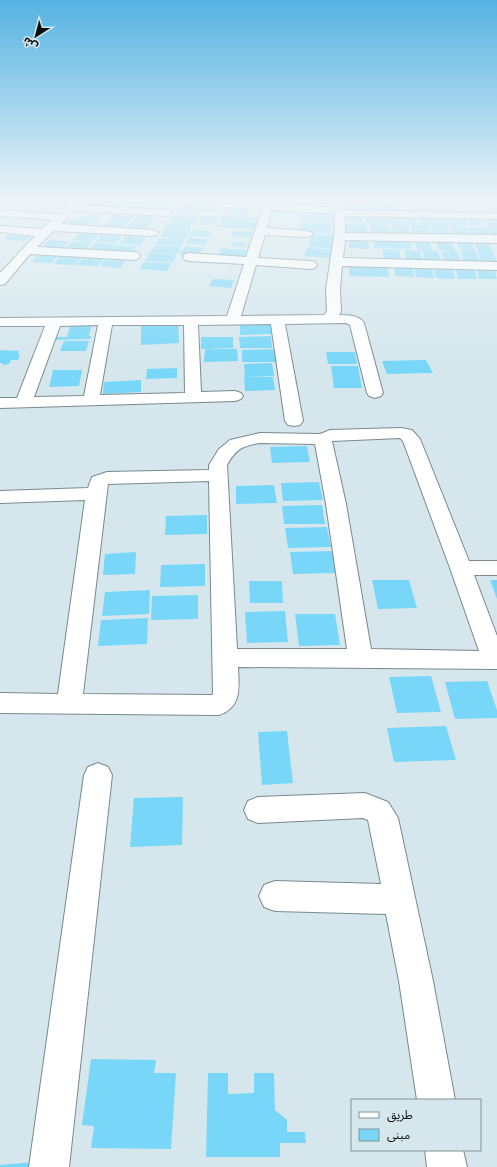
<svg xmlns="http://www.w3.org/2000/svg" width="497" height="1167" font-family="'Varela Round','Noto Sans Arabic',sans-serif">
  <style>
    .building { fill: #78d7f8 }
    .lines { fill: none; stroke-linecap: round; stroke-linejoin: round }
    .minor-casing { stroke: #79898f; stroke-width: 2 }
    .minor { fill: #fff; fill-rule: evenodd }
  </style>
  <rect width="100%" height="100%" fill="#d5e7ed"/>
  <!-- building -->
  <path class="building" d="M91,198H109L100,208L83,207Z
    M111,198H130L120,209L103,208Z
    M133,199L150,200L142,210L124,209Z
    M153,199L171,200L163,211L145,210Z
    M367,202H381V210H367Z
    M382,203L396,204L398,211H383Z
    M184,204L218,206L215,212L197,211L194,216L176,215Z
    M342,205L365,206V211L342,210Z
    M228,207L251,208L248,216L225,214Z
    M275,209L292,210L291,214H272Z
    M314,212L335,213L334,223L313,222Z
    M296,214L312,215L311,221H300L301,216H296Z
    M93,215L102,221L75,226L66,221Z
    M113,215L133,216L122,230L102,229Z
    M348,215L363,216V223H348Z
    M137,216L156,217L146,231L126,230Z
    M172,216L197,217L194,224L169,223Z
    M202,216L219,217L215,224L197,223Z
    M223,216L260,218L255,229L217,227Z
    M365,216H380L381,224H366Z
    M382,216H398L400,225H409L410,234H392L391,224H383Z
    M400,216L415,217L417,225H428L430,234H412L411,224H402Z
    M419,216L434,217L436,225L421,224Z
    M435,217L450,218L452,226L447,225L450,235L432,234L430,225H437Z
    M451,218H465L468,226H453Z
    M467,218H482L485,225H470Z
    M486,218H497V236H491Z
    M167,223L192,224L189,231L164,230Z
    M301,223L331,224L330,233L299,232Z
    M346,224L366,225L368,233L347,232Z
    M370,224L388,225L390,234H372Z
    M451,227H466L469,235L454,234Z
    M469,227H487L490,236H472Z
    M164,230L190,232L186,238L160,237Z
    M193,230L211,231L208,237L189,236Z
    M234,231L253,232L250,238L231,236Z
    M79,233L99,234L93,242L73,240Z
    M8,234L12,235L31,236L25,241L6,240L7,238H4Z
    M102,234L122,236L116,243L96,242Z
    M313,234L336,235L333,249L308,247Z
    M125,236L146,237L140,245L120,244Z
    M159,238L185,239L181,246L155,245Z
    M189,238L208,239L205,245L186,244Z
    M349,239H368L369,249L349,248Z
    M373,239L410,240L412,249L374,248Z
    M49,240L68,241L62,249L42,248Z
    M72,241L92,243L86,250L65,249Z
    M415,241H430L432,250H417Z
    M436,241L452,242L455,251L439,250Z
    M233,242L246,243L244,247L231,246Z
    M456,242H471L475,251L460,250Z
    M474,242H489L497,262H482Z
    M95,243L115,244L109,252L88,251Z
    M116,245L137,246L131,253L110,252Z
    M154,246L181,247L177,254L150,253Z
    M185,246L203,248L198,256L179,255Z
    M221,248L247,250L244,257L217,256Z
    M307,248L334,250L332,258L304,256Z
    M383,249L399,250L401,260H384Z
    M404,250L420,251L423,261L406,260Z
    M422,250L438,251L441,261H425Z
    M441,251H457L461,262L444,261Z
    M460,251H476L480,262L464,261Z
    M149,253L176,255L173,262L145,261Z
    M39,254L59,255L51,263L31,262Z
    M61,255L82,257L75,265L54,264Z
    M84,257L105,258L98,266L77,265Z
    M105,260L125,261L120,268L100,266Z
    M144,262L171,263L167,271L139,269Z
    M349,266L388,267L389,277L349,276Z
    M394,266H412L414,277L395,276Z
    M414,267L432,268L434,278L416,277Z
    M434,268H453L455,279L436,278Z
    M456,268L474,269L477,279H458Z
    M477,268L494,269L497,279H479Z
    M213,279L234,280L231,288L209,286Z
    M178,322L179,343L141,345V324Z
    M271,323L272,334L240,335V324Z
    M92,325L89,336H91L90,339L55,340L56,337H67L70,326Z
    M271,336L272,348H240L239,337Z
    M201,337H233V348L201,349Z
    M64,341H89L86,351H60Z
    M205,349H237L238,361L204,362Z
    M274,349L276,362H242V350Z
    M0,350L19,351L18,354H20L18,360H11L9,364L2,365L3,363H0Z
    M326,352H355L357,364H328Z
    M426,360L433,373L387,374L382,361Z
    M272,363L274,376L245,377L244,364Z
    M331,366H358L362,388H334Z
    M177,368V378L146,379L147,369Z
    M53,370H82L79,386L49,387Z
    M244,377H273L275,390L245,391Z
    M141,380V392L103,394L104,382Z
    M307,446L310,462L272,463L270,447Z
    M319,482L323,500L283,501L281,483Z
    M274,485L277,503L236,504V486Z
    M322,505L325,524H284L282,506Z
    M207,515V534L165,535L166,516Z
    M327,527L331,547L288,548L285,528Z
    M333,551L337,573L293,574L290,552Z
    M136,552L135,574L103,575L105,554Z
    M205,564V586L160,587L161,565Z
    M372,580H409L417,608L378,609Z
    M490,580H497V599Z
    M249,581H282L283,603H250Z
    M150,590L149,614L102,616L105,592Z
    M198,595V619L151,620L152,596Z
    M285,611L288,642L247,643L245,612Z
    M295,614H335L340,645L299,646Z
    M148,618L147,644L98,646L101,620Z
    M431,676L441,712L397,713L389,677Z
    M487,681L497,710V718L455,719L445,682Z
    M446,726L456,760L394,762L387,728Z
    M287,731L293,783L262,785L258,732Z
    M183,797L182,845L130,847L134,798Z
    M91,1059L156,1060L154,1073H176L171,1149L91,1148L94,1126L82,1125Z
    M208,1073H228V1094L254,1093V1073H274L275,1110L287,1120V1132H305L306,1143H280V1157H206Z
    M35,1162L34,1167H0V1165Z"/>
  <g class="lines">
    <defs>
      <path id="minor" d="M73,198H84L79,205L168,210L173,213L168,216L74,211L61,224L152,230L156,231L158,233L156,235L152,236L54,231L37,247L134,252L138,253L140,256L138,259L134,260L30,254L5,284L0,285V273L35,236L0,232V226L42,229L52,220L0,216V210L59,214Z
        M219,201L328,207L333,210L328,213L272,210L267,228L307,231L311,232L313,234L311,236L307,237L265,235L258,258L311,261L315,262L317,265L315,268L311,269L256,265L241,316L324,315L327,311L326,289L334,236L335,213L340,210L497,213V219L345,216V233L497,235V243L345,240L343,258L497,262V270L342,266L340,289L341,312L339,315C348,315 359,315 364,323L383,393L381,396L375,398L369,396L367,393L350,325L346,323L285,324L303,421L300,425L294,426L288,425L285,421L271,324L198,325L201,392L235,391L241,393L243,396L241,399L235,401L0,408V398H17L45,326H0V318L227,316L244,264L189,261L185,260L183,257L185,254L189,253L246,257L262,210L215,206L214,204L215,202ZM98,325L84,396L34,397L60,326ZM112,325H184L185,393L100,395Z
        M401,428L412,430L420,439L469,561H497V575H474L497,636V669L238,667C239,687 242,707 219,715L0,713V693L58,694L85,500L0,503V491L88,488L92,477L107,472L209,470V465L219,449L230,440L260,433L320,434L330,430ZM400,438L403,441L450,568L479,651L371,649L346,504L332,441ZM260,443L315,444L326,504L347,649H237L227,465C236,449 242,446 260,443ZM209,481L213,694L212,695L83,694L108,484Z
        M98,763L108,767L112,775L69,1167H29L84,775L88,767Z
        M365,793L388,802L398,818L433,981L455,1100H417L399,981L386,914L275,911L264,907L259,896L264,885L275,881L381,884L368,820L363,818L258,823L248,819L244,810L248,801L258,797Z
        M425,1150H463L467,1167H427Z"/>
    </defs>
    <!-- minor casing -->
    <use href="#minor" class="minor-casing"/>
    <!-- minor -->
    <use href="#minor" class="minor"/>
  </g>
  <!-- sky -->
  <linearGradient id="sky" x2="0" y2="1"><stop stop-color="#55b2e1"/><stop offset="0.55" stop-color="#ecf4f7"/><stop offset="1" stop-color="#ecf4f7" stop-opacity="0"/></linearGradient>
  <rect width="497" height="362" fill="url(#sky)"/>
  <!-- legend -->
  <rect x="351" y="1099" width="130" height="52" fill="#d5e7ed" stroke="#839195"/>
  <rect x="359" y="1112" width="20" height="6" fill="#ffffff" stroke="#839195"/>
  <text x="387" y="1119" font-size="12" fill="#090f11">طريق</text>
  <rect x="359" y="1129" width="20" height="12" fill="#78d7f8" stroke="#839195"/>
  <text x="387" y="1139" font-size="12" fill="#090f11">مبنى</text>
  <!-- north arrow -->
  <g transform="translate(36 36) rotate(216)" stroke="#d5e7ed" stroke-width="3" paint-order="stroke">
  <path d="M0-3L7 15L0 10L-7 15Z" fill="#090f11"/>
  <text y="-6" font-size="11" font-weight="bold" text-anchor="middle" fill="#090f11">ش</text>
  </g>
</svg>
